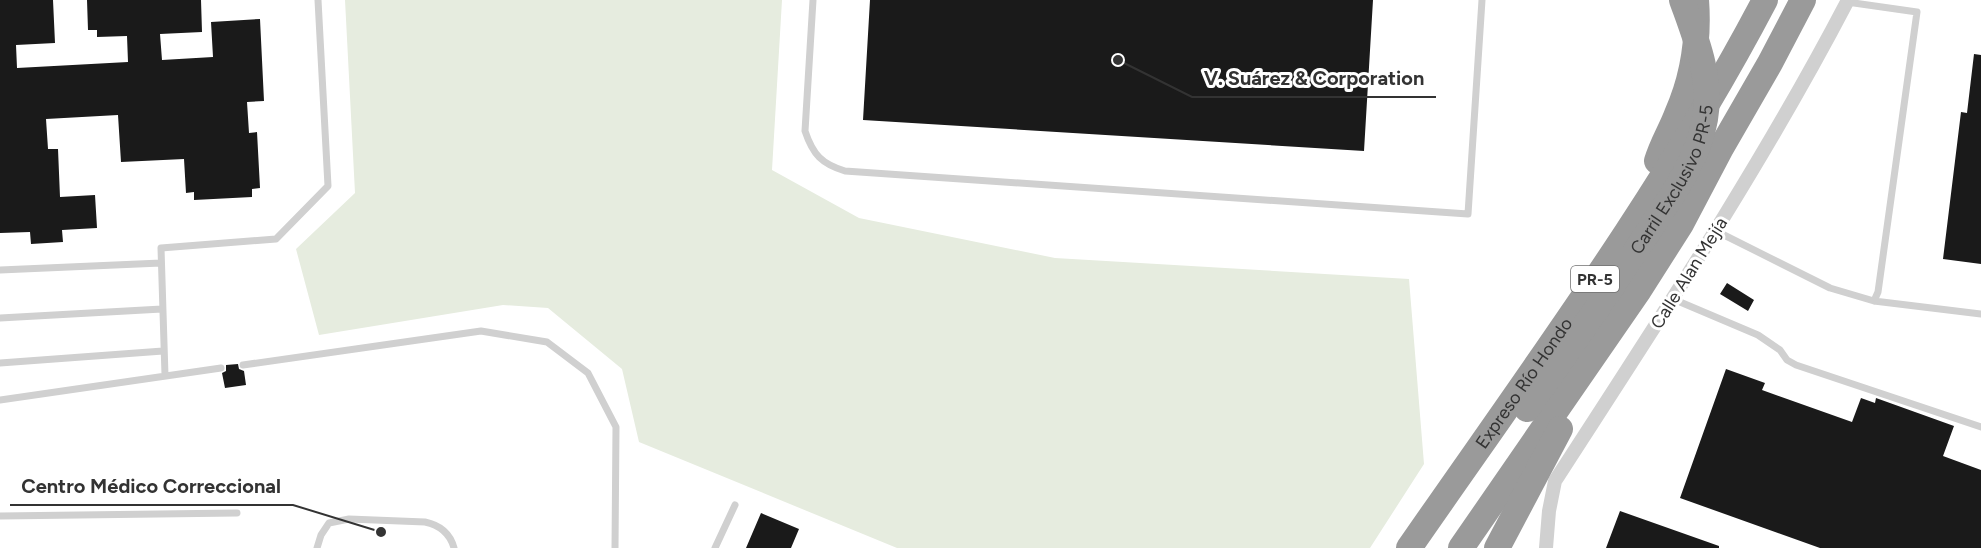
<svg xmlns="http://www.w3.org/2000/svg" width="1981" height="548" font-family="Figtree,sans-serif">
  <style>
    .green { fill: #e6ecdf }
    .building { fill: #1a1a1a }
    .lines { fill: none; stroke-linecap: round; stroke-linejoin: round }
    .lane { stroke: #d0d0d0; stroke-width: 7 }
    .street { stroke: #d0d0d0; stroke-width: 14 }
    .highway { stroke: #9a9a9a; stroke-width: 26 }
    .highway-bridge { stroke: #9a9a9a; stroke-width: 26 }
    .labels { text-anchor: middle; stroke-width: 6; stroke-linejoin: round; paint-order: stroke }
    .shield { fill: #fff; stroke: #707070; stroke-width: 1.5 }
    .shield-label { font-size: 16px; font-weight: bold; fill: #333 }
    .street-label { font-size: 18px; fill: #333; stroke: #fff }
    .leader { fill: none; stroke: #333; stroke-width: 2 }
    .callout-dot { fill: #333; stroke: #fff; stroke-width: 2 }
    .callout-label { font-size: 20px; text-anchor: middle; font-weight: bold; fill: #333; stroke: #fff; stroke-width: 6; stroke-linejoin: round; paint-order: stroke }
  </style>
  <rect width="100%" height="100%" fill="#fff"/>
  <!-- green -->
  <path class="green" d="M345,0H782L772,170L859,218L1055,258L1409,279L1424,464L1370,548H897L639,442L622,369L548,308L503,305L319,335L296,249L355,193Z"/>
  <!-- building -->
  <path class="building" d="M0,0H53L55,43L16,45L17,68L128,62L127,36L97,37V30H88L87,0H201L202,32L160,34L162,60L213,57L211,22L260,19L264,101L247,102L249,133L257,132L260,188L252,189V197L194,200V192L186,193L184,159L121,162L118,115L46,119L48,149H58L60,197L95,195L97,228L62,230L63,242L31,244L30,232L0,233Z
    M870,0H1373L1364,151L863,120Z
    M1974,54L1981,55V264L1943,259L1961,112L1967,113Z
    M1727,283L1754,300L1748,311L1720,294Z
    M238,364L239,369L244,371L246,385L225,388L222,373L226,371V365Z
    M1726,369L1765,383L1762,390L1852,422L1861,398L1875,403L1876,398L1954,426L1943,456L1981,470V548H1820L1680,498Z
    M1620,511L1719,546V548H1606Z
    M761,513L799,529L791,548H746Z"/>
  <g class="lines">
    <!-- lane -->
    <path class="lane" d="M813,0L805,131C813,155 822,164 845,171L1468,214L1482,0
      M1847,2L1917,12L1878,292L1874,301
      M1716,231L1830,288L1874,301L1981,314
      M0,270L161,263
      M1673,299L1758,335L1780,350L1787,360L1796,365L1981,427
      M0,318L162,309
      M0,363L163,351
      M243,365L481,331L547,342L588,373L616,427L615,548
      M165,375L161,248L276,239L328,186L318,0
      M0,400L221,368
      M0,516L237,513
      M317,548L321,535L329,523L349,519L425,522C439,525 450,533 454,548
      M715,548L735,505"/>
    <!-- street -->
    <path class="street" d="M1546,548L1549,511L1555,481C1657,323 1761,167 1848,0"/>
    <!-- highway -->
    <g class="highway">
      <path d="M1657,161C1662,144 1671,130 1677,114C1693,78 1699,39 1696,0"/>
      <path id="s1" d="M1409,548C1533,369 1664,193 1765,0"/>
      <path d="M1461,548L1639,290L1681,224L1721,148L1770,63L1803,0"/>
      <path d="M1497,548L1560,429"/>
    </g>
    <!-- highway-bridge -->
    <path class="highway-bridge" id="s2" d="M1527,409C1567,351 1609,293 1648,232C1670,198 1698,161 1705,119C1712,77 1696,39 1682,0"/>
  </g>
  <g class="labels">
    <!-- shield labels -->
    <rect class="shield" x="1571" y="266" width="48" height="26" rx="4.5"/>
    <g class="shield-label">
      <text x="1595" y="285">PR-5</text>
    </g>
    <!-- street labels -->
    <g class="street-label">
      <text dy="6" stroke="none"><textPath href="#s2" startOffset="273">Carril Exclusivo PR-5</textPath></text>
      <text transform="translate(1689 273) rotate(-58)" y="6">Calle Alan Mejía</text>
      <text dy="6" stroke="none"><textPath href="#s1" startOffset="201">Expreso Río Hondo</textPath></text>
    </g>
  </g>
  <!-- callouts -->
  <path class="leader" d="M1118 60L1192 97H1436M381 532L293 505H10"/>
  <g class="callout-dot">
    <circle cx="1118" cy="60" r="6"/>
    <circle cx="381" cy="532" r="6"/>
  </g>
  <g class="callout-label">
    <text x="1314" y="85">V. Suárez &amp; Corporation</text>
    <text x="151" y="493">Centro Médico Correccional</text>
  </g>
</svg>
